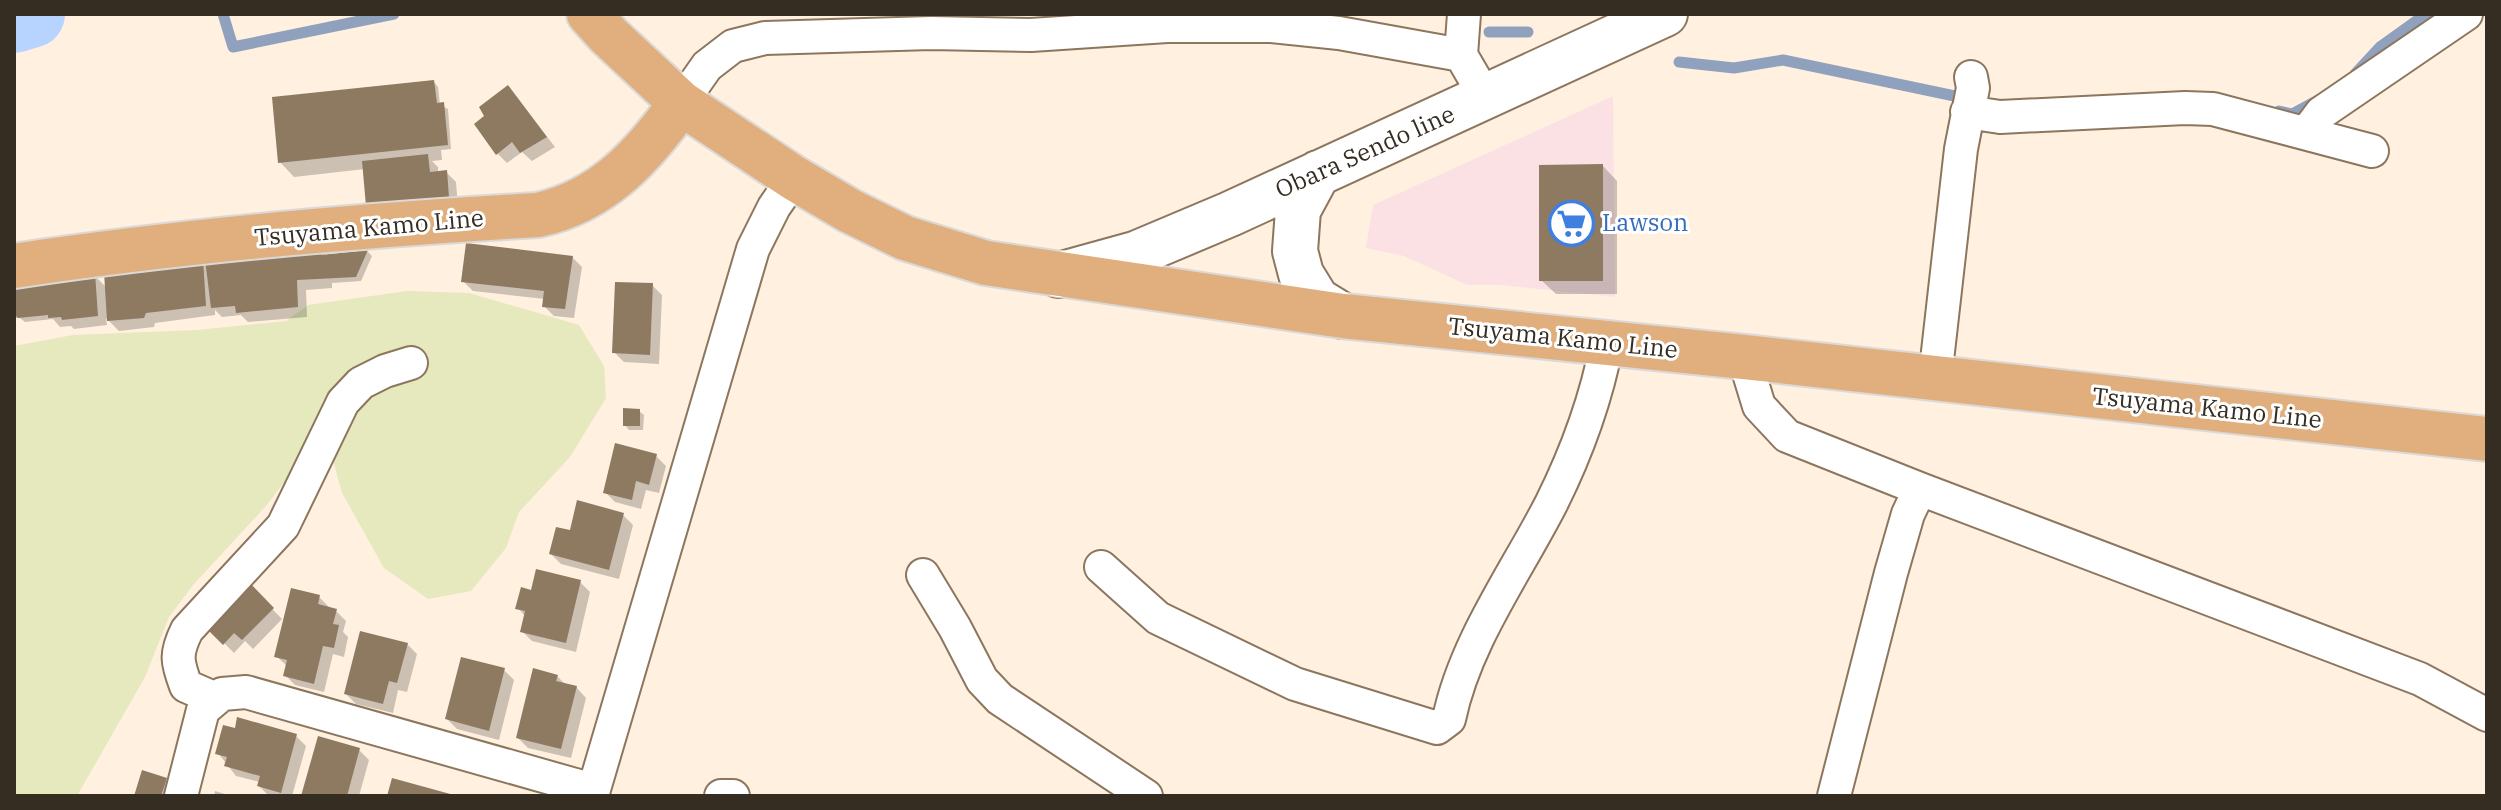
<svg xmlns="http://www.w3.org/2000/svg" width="2501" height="810" font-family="'IBM Plex Serif',serif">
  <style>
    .commercial { fill: #fce1e4 }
    .green { fill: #e5e9bd }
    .shadow { fill: #0003 }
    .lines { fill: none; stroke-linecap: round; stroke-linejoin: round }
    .stream { stroke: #90a1bd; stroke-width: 11 }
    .river { stroke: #b7d3ff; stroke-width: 68 }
    .building { fill: #8e7961 }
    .minor-casing { stroke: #8c765e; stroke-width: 36 }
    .secondary-casing { stroke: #8c765e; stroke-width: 48 }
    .primary-casing { stroke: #dbd9d7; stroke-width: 48 }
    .minor { stroke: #fff; stroke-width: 32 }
    .secondary { stroke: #fff; stroke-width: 44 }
    .primary { stroke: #e0af7d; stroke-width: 44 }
    .labels { text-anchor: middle; stroke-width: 6; stroke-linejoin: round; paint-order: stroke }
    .street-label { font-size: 24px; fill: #352c22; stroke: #fff }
    .shop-label { font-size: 24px; fill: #366cbe; stroke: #fff; text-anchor: start }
  </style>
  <rect width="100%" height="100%" fill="#fff0e0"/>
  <!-- commercial -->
  <path class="commercial" d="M1613,96L1615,297L1501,285H1467L1404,256L1366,248L1373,205Z"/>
  <!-- green -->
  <path class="green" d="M407,291L469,293L579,325L604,366L606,398L570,457L519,512L506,548L471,591L428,599L384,568L342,493L334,464L299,463L266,506L193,585L169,617L145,677L77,796H14V346L73,335L197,330L286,321L308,305Z"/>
  <!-- shadow -->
  <path class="shadow" d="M434,82L438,87L440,105L448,109L451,149L441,150L442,160L432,161L438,167V173L446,172L456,182L458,208L378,215L365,169L294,177L280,162Z
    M517,98L555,147L532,161L522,152L507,163L497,153Z
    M1603,166L1617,181V294H1556L1541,280Z
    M321,251L327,256L368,252L372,256L361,281L332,283V288L306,290L307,317L248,322L241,315L222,317L215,310V315L155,323L154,327L119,331L106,318L107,325L74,329L71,326L60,327L53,319L25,322L20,318H14V286L94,275L107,288L202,261L208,267Z
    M572,257L582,267L574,318L554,316L544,306L545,299L473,291L463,281Z
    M652,285L662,295L659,364L624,362L614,352Z
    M639,411L644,415L643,430H629L625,425Z
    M656,456L666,466L659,493L646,490L641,509L615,502L605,492Z
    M623,515L633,525L619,579L561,564L551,554L571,533Z
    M580,582L590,592L576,652L532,641L522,631L525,616L518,608L532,592Z
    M247,583L282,619L253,649L245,641L234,653L206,625Z
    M319,597L329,607V609L336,611L346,621L343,632L348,637L344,657L333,654L324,692L295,685L285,675L287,666L276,656Z
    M407,644L417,654L407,692L398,690L393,713L356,704L346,694Z
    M504,670L514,680L499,740L457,729L447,719Z
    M557,676L566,685L576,687L586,698L571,758L528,748L518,738Z
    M296,736L306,746L292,796H269L259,786L260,782L236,776L218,753Z
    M359,750L369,760L359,796H303Z
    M166,780L170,784L167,796H136Z
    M215,791L231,796H214Z"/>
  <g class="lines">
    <!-- stream -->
    <path class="stream" d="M223,14L233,47L394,14
      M1489,32H1528
      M1679,62L1734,68L1783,60L1969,99
      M2355,74L2380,47L2426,14
      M2279,111L2292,114L2318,100"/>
    <!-- river -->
    <path class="river" d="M14,19L31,14"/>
  </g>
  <!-- building -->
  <path class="building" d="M434,80L437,103L444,102L448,145L278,163L272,97Z
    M508,85L547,137L520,153L512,142L496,155L474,124L484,116L479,107Z
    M428,154L430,172L447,170L449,198L366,206L362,161Z
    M1603,164V281H1539V165Z
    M466,243L573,256L565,309L542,307L544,291L461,282Z
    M322,248L321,255L368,250L356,277L297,280L298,307L236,313L235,306L211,308L205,259Z
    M203,259L206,306L146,313L144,318L107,321L104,272Z
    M95,273L98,316L62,320L61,317L48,318V315L18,318L14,314V284Z
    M615,282L653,283L650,355L612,353Z
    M623,408L640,409V426H623Z
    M615,443L657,454L649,485L636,481L632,500L603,493Z
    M577,500L624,513L609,570L549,554L556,527L570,530Z
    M536,569L581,580L566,643L520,632L525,611L515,609L521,587L531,590Z
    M247,580L274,608L242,640L234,633L223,645L203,625Z
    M291,588L320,595L318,604L337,609L333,624L339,625L334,648L323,646L314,684L283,676L287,660L274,657Z
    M360,631L408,643L397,683L389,681L383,704L344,694Z
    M461,657L505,668L489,731L445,719Z
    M533,668L558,675L556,681L577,686L561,749L516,738Z
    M237,717L297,734L281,793L257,786L260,776L224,766L227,757L215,754L223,725L235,728Z
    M318,736L360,748L347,796H301Z
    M142,770L167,778L161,796H134Z
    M392,778L454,795V796H387Z"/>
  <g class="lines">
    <defs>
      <path id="minor" d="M1461,55L1464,14
        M681,103L707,66L733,46L765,38L931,33L1031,35L1167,26H1271L1339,33L1461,55L1486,98
        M1967,112L2000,117L2185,108L2213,109L2372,151
        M2306,133L2321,113L2466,14
        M1744,357L1759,406L1787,436L1920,489L2420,679L2487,715
        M1935,378L1961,149L1973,88L1971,77
        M1101,567L1158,618L1295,684L1437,728L1449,719C1465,642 1515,574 1551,504C1577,452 1596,400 1607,343
        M923,575L955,628L982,680L1000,699L1146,796
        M216,699L186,686C177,662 175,654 187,630L283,526L343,402L361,383L385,371L411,363
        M181,796L203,710L222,694L246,692L593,790
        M592,796L753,249L774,207L794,178
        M721,796H733
        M1834,796L1891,573L1908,514L1920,489"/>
      <path id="secondary" d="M1318,173L1298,210L1295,251L1301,274L1317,300L1343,316
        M1059,275L1135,254L1230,214L1665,14"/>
      <path id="primary" d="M589,14L609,36L681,103L794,178L850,211L905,238L986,263L1343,316L1744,357L2487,439
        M14,266C187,240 363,225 538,215C603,201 644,155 681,103"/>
    </defs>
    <!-- minor casing -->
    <use href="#minor" class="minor-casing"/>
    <!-- secondary casing -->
    <use href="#secondary" class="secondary-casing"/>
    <!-- primary casing -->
    <use href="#primary" class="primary-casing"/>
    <!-- minor -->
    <use href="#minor" class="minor"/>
    <!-- secondary -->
    <use href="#secondary" class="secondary"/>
    <!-- primary -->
    <use href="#primary" class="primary"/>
  </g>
  <!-- icons -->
  <defs>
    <symbol id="supermarket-ring" viewBox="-11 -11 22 22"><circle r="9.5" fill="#fff" stroke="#3f7fe0" stroke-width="1.5"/><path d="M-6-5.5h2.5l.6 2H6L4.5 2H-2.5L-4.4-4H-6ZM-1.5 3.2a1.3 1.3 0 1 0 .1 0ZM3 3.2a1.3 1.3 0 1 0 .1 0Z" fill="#3f7fe0"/></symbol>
  </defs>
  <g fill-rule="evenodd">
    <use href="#supermarket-ring" x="1546" y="198" width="51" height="51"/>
  </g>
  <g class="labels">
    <!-- street labels -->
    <g class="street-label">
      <text transform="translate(1365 152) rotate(-24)" y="8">Obara Sendo line</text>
      <text transform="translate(369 228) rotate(-5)" y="8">Tsuyama Kamo Line</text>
      <text transform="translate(1563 338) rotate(6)" y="8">Tsuyama Kamo Line</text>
      <text transform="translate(2207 408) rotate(6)" y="8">Tsuyama Kamo Line</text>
    </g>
    <!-- shop labels -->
    <g class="shop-label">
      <text x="1602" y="231">Lawson</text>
    </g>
  </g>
  <!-- border -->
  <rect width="2501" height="810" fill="none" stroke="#352c22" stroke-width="32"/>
</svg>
